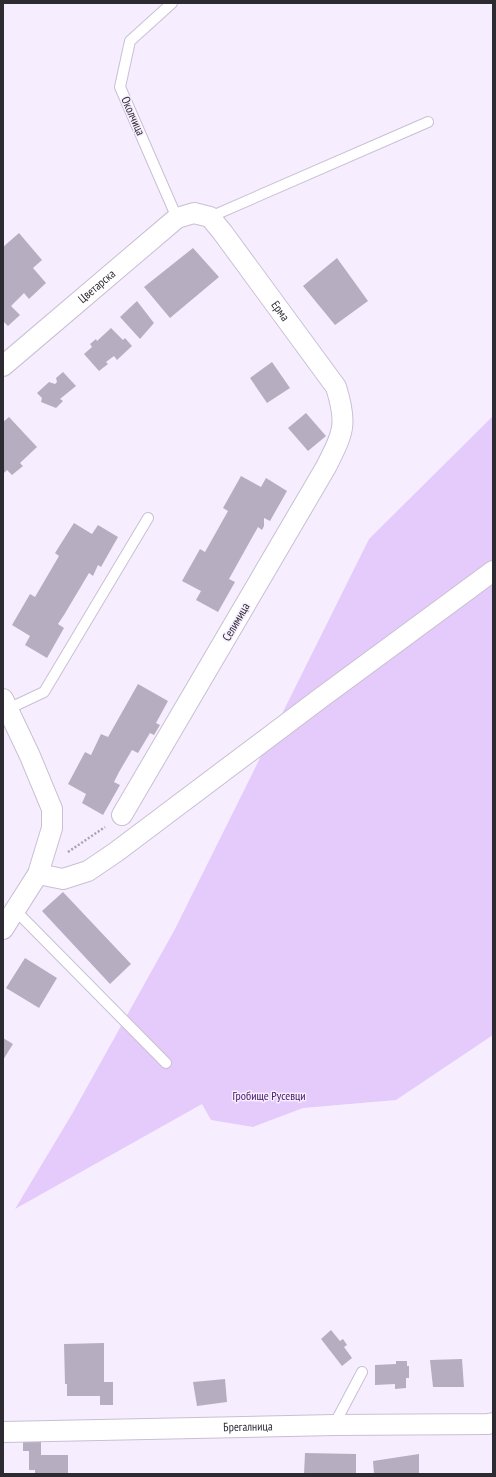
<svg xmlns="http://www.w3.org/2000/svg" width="496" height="1477" font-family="'PT Sans Narrow',sans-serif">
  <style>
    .green { fill: #e4cbfc }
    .building { fill: #b7adc1 }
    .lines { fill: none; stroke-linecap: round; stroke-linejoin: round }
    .service-casing { stroke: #c9bfd3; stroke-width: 12 }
    .minor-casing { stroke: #c9bfd3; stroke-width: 22 }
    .path { stroke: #a8a2af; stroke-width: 2.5; stroke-dasharray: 2 2; stroke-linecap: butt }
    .service { stroke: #fff; stroke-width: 10 }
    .minor { stroke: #fff; stroke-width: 20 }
    .labels { text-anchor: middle; stroke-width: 3; stroke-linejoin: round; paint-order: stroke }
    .street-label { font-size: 12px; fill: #2e2a32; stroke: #f6eeff }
    .park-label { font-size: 12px; fill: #481868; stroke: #f6eeff }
  </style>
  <rect width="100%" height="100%" fill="#f6eeff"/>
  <!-- green -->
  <path class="green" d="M493,416V1035L396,1100L303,1108L253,1127L211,1120L202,1104L15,1209L72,1114L175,929L369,539Z"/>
  <!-- building -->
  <path class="building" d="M19,233L42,260L33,268L46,283L29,299L24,293L11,306L20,315L8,326L3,321V247Z
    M193,248L219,277L170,318L144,287Z
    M337,258L368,301L335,325L303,286Z
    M137,301L154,323L140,339L120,317Z
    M111,328L123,340L125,338L132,346L117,360L114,356L106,362L108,364L99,371L84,354L92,347L90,344L96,339L97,341Z
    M272,362L290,388L267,403L250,378Z
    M63,372L76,386L60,399L63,401L56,408L41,402L42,398L37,393L49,382L55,384L57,382L56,378Z
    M306,413L326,436L308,451L288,428Z
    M9,417L37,447L20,463L23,466L12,475L7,470L3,474V422Z
    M241,476L261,487L266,478L287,491L270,521L264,518V526L262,530L258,527L229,579L235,582L218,612L196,600L201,591L182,581L200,549L205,552L228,511L223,508Z
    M74,523L92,534L98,525L118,537L101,567L98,565L93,576L89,573L64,615L58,624L64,628L47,658L25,645L30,636L12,625L30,594L35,597L59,556L55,553Z
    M138,684L168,701L156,723L160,725L154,735L150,733L138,753L132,750L119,772L114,782L120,785L103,815L82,803L86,794L68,784L85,752L91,755L101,734L108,737Z
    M63,892L131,964L110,984L42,911Z
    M25,958L57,978L39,1008L6,988Z
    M3,1038L13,1044L3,1060Z
    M331,1330L340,1341L343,1339L347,1345L344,1347L352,1358L342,1366L321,1339Z
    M104,1343V1382H113V1405H100V1396H67V1384H65L64,1344Z
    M462,1359L464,1387H433L430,1360Z
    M396,1361H407V1366H409V1378H406V1388L395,1389V1384L375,1385V1365L396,1364Z
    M225,1379L227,1402L197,1406L193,1382Z
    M23,1439H41V1455H68V1474H35V1470H29V1451H23Z
    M305,1453L356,1454V1474H304Z
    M419,1454V1474H374L373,1461Z"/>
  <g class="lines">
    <defs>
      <path id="service" d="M172,3L130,41L120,87L177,218
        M210,217L428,122
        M6,712L8,709L44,692L148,518
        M15,910L166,1063
        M334,1425L362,1372"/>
      <g id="minor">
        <path id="s1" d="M3,366L177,218L194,213L210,217L223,233L336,387C348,425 343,433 326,467L122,815"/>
        <path d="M3,699L30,756L52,809V828L38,874L3,929"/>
        <path d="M38,874L63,879L88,871L116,852L318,700L493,571"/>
        <path id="s2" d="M3,1432L334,1425L488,1424L493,1423"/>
      </g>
    </defs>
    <!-- service casing -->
    <use href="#service" class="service-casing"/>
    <!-- minor casing -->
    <use href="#minor" class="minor-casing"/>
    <!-- path -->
    <path class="path" d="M68,852L105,827"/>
    <!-- service -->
    <use href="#service" class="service"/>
    <!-- minor -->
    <use href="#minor" class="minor"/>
  </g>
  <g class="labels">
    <!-- street labels -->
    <g class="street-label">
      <text transform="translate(133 116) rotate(66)" y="4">Околчица</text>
      <text dy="4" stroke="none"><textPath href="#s1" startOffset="123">Цветарска</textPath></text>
      <text dy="4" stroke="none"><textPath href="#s1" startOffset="380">Ерма</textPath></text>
      <text transform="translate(236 622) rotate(-60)" y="4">Селимица</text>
      <text dy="4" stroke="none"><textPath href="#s2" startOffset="245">Брегалница</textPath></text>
    </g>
    <!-- park labels -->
    <g class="park-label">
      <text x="269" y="1100">Гробище Русевци</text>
    </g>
  </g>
  <!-- border -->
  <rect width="496" height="1477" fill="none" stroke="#2e2a32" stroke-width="8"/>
</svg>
